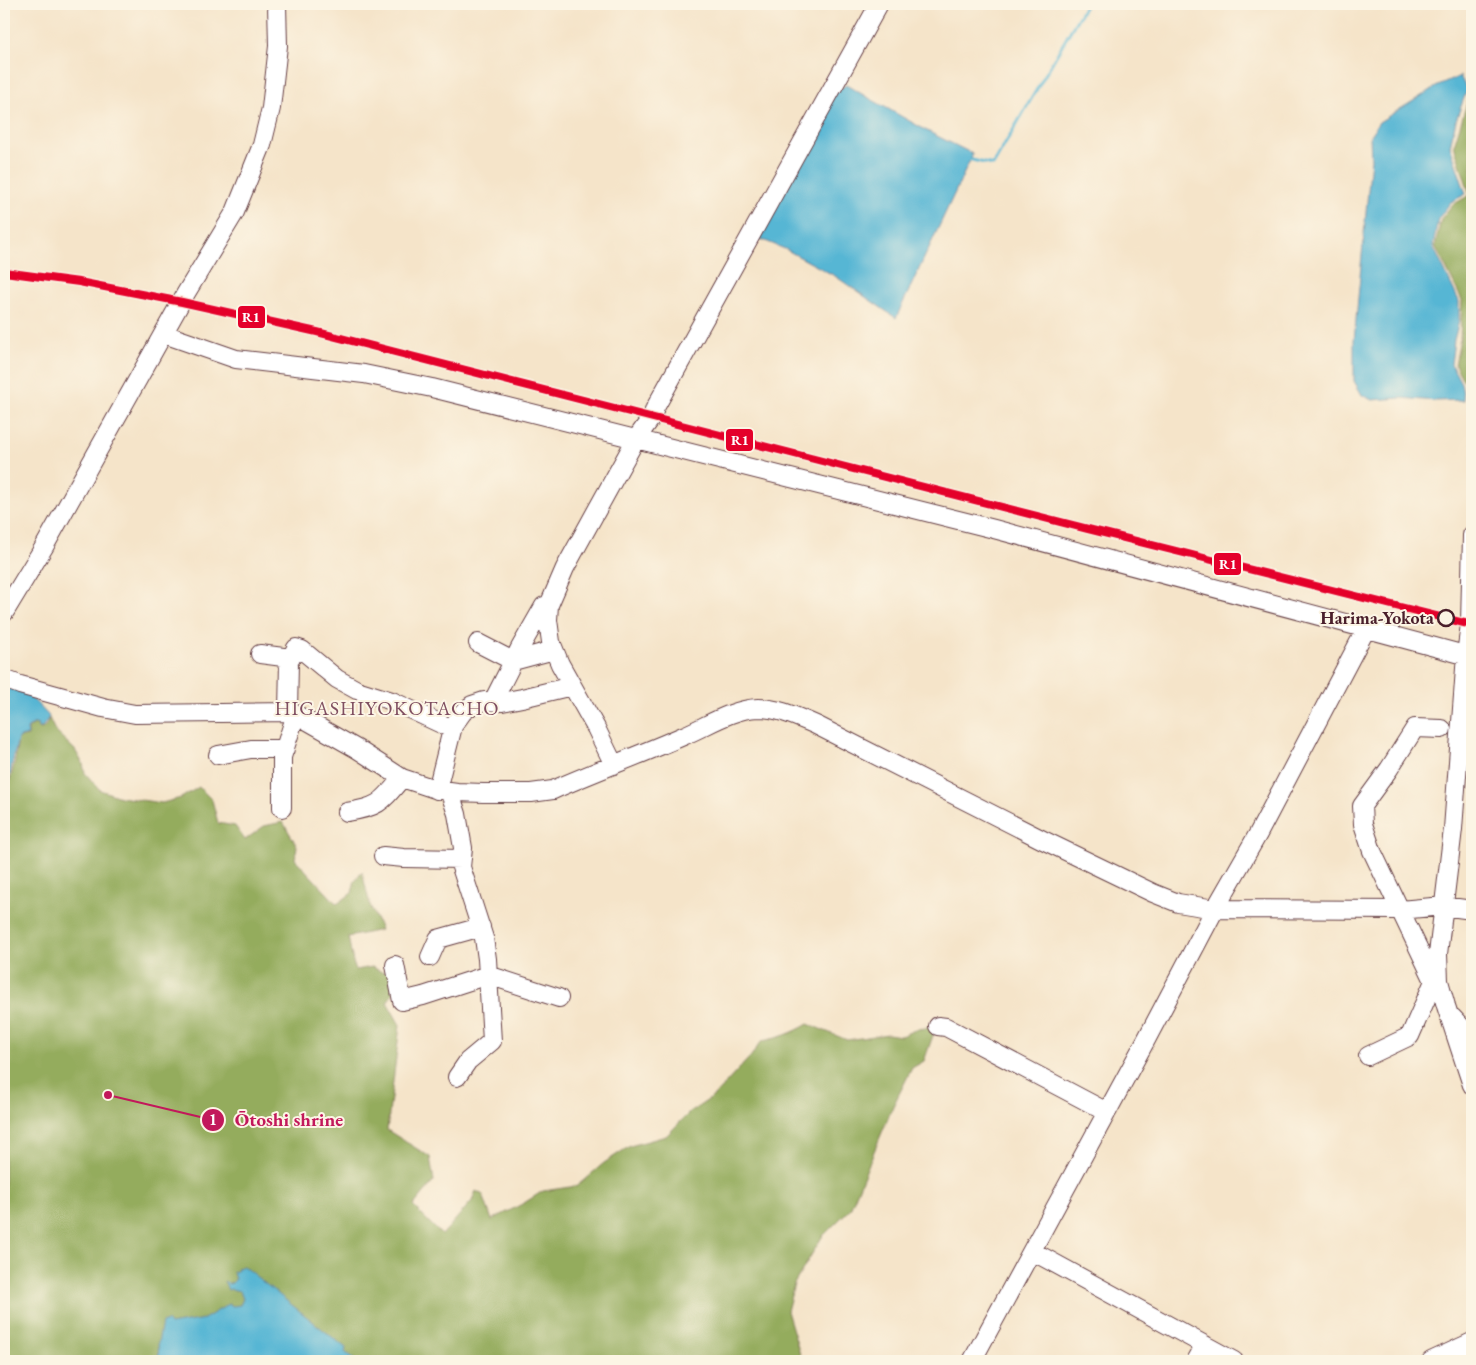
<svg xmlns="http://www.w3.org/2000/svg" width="1476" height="1365" font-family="'EB Garamond',serif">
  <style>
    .forest { fill: #94ac5d; stroke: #6f6644 }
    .water { fill: #56b6d4; stroke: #506a80 }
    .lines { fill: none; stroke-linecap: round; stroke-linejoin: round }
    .stream { stroke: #56b6d4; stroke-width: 3 }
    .minor-casing { stroke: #643d43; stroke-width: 20 }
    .minor { stroke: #fff; stroke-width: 18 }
    .rail-1-casing { stroke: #fcf5e5; stroke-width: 11 }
    .rail-1 { stroke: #e4002b; stroke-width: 8 }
    .stop-dot { fill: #fcf5e5; stroke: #4a1f2b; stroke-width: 2.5 }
    .labels { text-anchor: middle; stroke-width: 4; stroke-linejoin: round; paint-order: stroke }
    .stop-label { font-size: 18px; font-weight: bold; fill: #4a1f2b; stroke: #fcf5e5; text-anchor: end }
    .quarter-label { font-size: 20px; letter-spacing: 1px; fill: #7f4e60; stroke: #fcf5e5 }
    .leader { fill: none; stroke: #c2185b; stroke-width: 2 }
    .callout-dot { fill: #c2185b; stroke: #fcf5e5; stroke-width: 2 }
    .mark-label { font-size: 15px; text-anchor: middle; font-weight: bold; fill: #fff }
    .callout-label { font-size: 19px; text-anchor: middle; font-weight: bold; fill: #c2185b; stroke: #fcf5e5; stroke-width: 4; stroke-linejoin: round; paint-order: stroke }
    .line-badge { stroke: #fcf5e5; stroke-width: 2 }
    .badge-label { font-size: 14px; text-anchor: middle; font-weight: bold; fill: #fff }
  </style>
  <rect width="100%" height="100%" fill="#fcf5e5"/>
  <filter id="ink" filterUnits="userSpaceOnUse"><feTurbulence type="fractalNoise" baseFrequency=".02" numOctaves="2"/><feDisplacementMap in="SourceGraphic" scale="10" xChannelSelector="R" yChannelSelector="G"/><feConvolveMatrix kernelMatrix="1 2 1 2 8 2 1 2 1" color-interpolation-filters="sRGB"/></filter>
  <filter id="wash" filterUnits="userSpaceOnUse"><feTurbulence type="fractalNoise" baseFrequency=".0096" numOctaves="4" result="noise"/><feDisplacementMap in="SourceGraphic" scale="20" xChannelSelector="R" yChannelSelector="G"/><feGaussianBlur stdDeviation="1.12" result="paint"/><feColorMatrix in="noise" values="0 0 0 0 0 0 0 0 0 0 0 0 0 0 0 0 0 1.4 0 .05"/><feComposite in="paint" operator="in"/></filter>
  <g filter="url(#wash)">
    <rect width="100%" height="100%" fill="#f5e4c9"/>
    <!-- forest -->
    <path class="forest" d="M1472,70V345L1467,384L1463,380L1455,365L1460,338L1462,300L1435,246L1441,219L1452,205L1470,195L1454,145L1470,93V71Z
      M49,718L55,731L75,750L83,764L85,773L100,790L120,797L162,803L181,798L199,787L212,800L218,823L235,826L245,840L264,826L283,822L297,846L295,859L337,904L352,893L355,880L362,872L370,905L381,930L348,937L353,962L356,970L372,967L382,972L392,971L395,990L387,1002L400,1025L387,1130L430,1157L434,1181L413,1206L442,1235L472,1201L476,1191L483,1195L492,1220L524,1203L543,1191L577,1186L604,1163L630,1146L666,1136L689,1113L714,1096L751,1056L762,1041C779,1038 793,1033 808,1024L847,1040L888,1034L901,1036L917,1029L936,1027L924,1061L912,1068L893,1106L850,1209L822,1237L794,1284L787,1311L802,1361H4V782L9,784L15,761L18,738L28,736V729L34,724H37L38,728L42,729L46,725Z"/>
    <!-- water -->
    <path class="water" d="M1460,76L1467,90L1456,120L1450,146L1466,194L1451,202L1438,219L1433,246L1459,301V321L1454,340L1451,364L1461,383L1464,400L1435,401L1401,398L1372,400L1362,395L1354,381V341L1371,159L1370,135L1379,122L1436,87Z
      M846,85L929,132L973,154L896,318L835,276L785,249L758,238L831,94Z
      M13,686L23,689L48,715L49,717L42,728H38L37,724H33L27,729L28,735L18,738L8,783L4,781V689Z
      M243,1266L346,1348L345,1352L356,1361H159L158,1343L162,1323L167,1321L170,1325L204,1319L229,1304L233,1306L240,1305L243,1299L240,1291L231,1289L228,1290L224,1281L229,1284L232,1283L235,1280L233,1272L237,1271L238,1268Z"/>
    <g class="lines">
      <!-- stream -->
      <path class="stream" d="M968,159L993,165L1086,4"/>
    </g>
  </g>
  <g filter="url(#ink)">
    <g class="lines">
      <defs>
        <path id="minor" d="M164,334L236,359L364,374L432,388L994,529L1472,657
          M1472,535L1470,624L1466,655L1453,829L1438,954L1439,981L1446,1006L1472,1085
          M4,613L44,547L186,293L235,212L262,145L271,108L278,46L277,4
          M478,643L513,661L554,650
          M260,654L291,658
          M4,679L20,685L103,708L135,714L292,712L357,749L402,778L435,789L457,792L483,793H531L553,790C596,771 640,755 683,736C707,726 732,709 758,708C779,708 797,717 816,725L1043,840L1153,893L1178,903L1215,909L1400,910L1443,906L1472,910
          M493,701L520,648L544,606L549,605
          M288,712L289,662L296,648L302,650L337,679L357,690L392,701L452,729
          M218,755L251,749H285
          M614,765L596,728L560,664L551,642L548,620L549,605L565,568L636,439L652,417L655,408L879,4
          M437,790L453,726L463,712L472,705L484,701L502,702L522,698L572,686
          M452,792L451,796L457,814L463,848L461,867L484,938L487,959L492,1041L468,1061L457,1077
          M282,808V757L296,714
          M347,812C379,807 381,803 402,778
          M383,856L404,858L462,859
          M430,957L438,939L481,927
          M395,965L402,1001L423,996L488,975L559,998
          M1434,981L1372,851L1363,824L1362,806L1389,769L1415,728L1442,729
          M1452,1017L1472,1038
          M938,1026L946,1027L1107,1112
          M1368,1056L1410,1036L1434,981H1439
          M1032,1251L1234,1361
          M972,1361L1146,1040L1215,909L1258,834L1366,629
          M1196,1361L1205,1345
          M1431,1361L1472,1342"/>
      </defs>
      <!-- minor casing -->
      <use href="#minor" class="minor-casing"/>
      <!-- minor -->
      <use href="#minor" class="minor"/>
      <defs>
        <path id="rail-1" d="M4,272L79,282L182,302L317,332L1088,529L1472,625"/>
      </defs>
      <!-- rail-1 casing -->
      <use href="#rail-1" class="rail-1-casing"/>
      <!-- rail-1 -->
      <use href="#rail-1" class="rail-1"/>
    </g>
  </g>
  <!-- markers -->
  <circle class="stop-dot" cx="1446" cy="618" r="8"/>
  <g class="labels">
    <!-- stop labels -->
    <g class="stop-label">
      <text x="1434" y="624">Harima-Yokota</text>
    </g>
    <!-- quarter labels -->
    <g class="quarter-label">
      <text x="387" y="715">HIGASHIYOKOTACHO</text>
    </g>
  </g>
  <!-- callouts -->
  <path class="leader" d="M108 1095L213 1120"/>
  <g class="callout-dot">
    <circle cx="108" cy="1095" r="5"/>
    <circle cx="213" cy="1120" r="12"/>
  </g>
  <g class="mark-label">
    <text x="213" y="1125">1</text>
  </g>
  <g class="callout-label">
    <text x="289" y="1126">Ōtoshi shrine</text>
  </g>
  <g class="line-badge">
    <rect x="237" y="305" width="29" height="24" rx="5" fill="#e4002b"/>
    <rect x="725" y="428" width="29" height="24" rx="5" fill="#e4002b"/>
    <rect x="1213" y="552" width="29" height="24" rx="5" fill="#e4002b"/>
  </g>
  <g class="badge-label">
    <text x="251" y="322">R1</text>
    <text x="740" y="445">R1</text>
    <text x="1228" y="569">R1</text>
  </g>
  <!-- margin -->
  <rect width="1476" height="1365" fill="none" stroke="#fcf5e5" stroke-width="20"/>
</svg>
